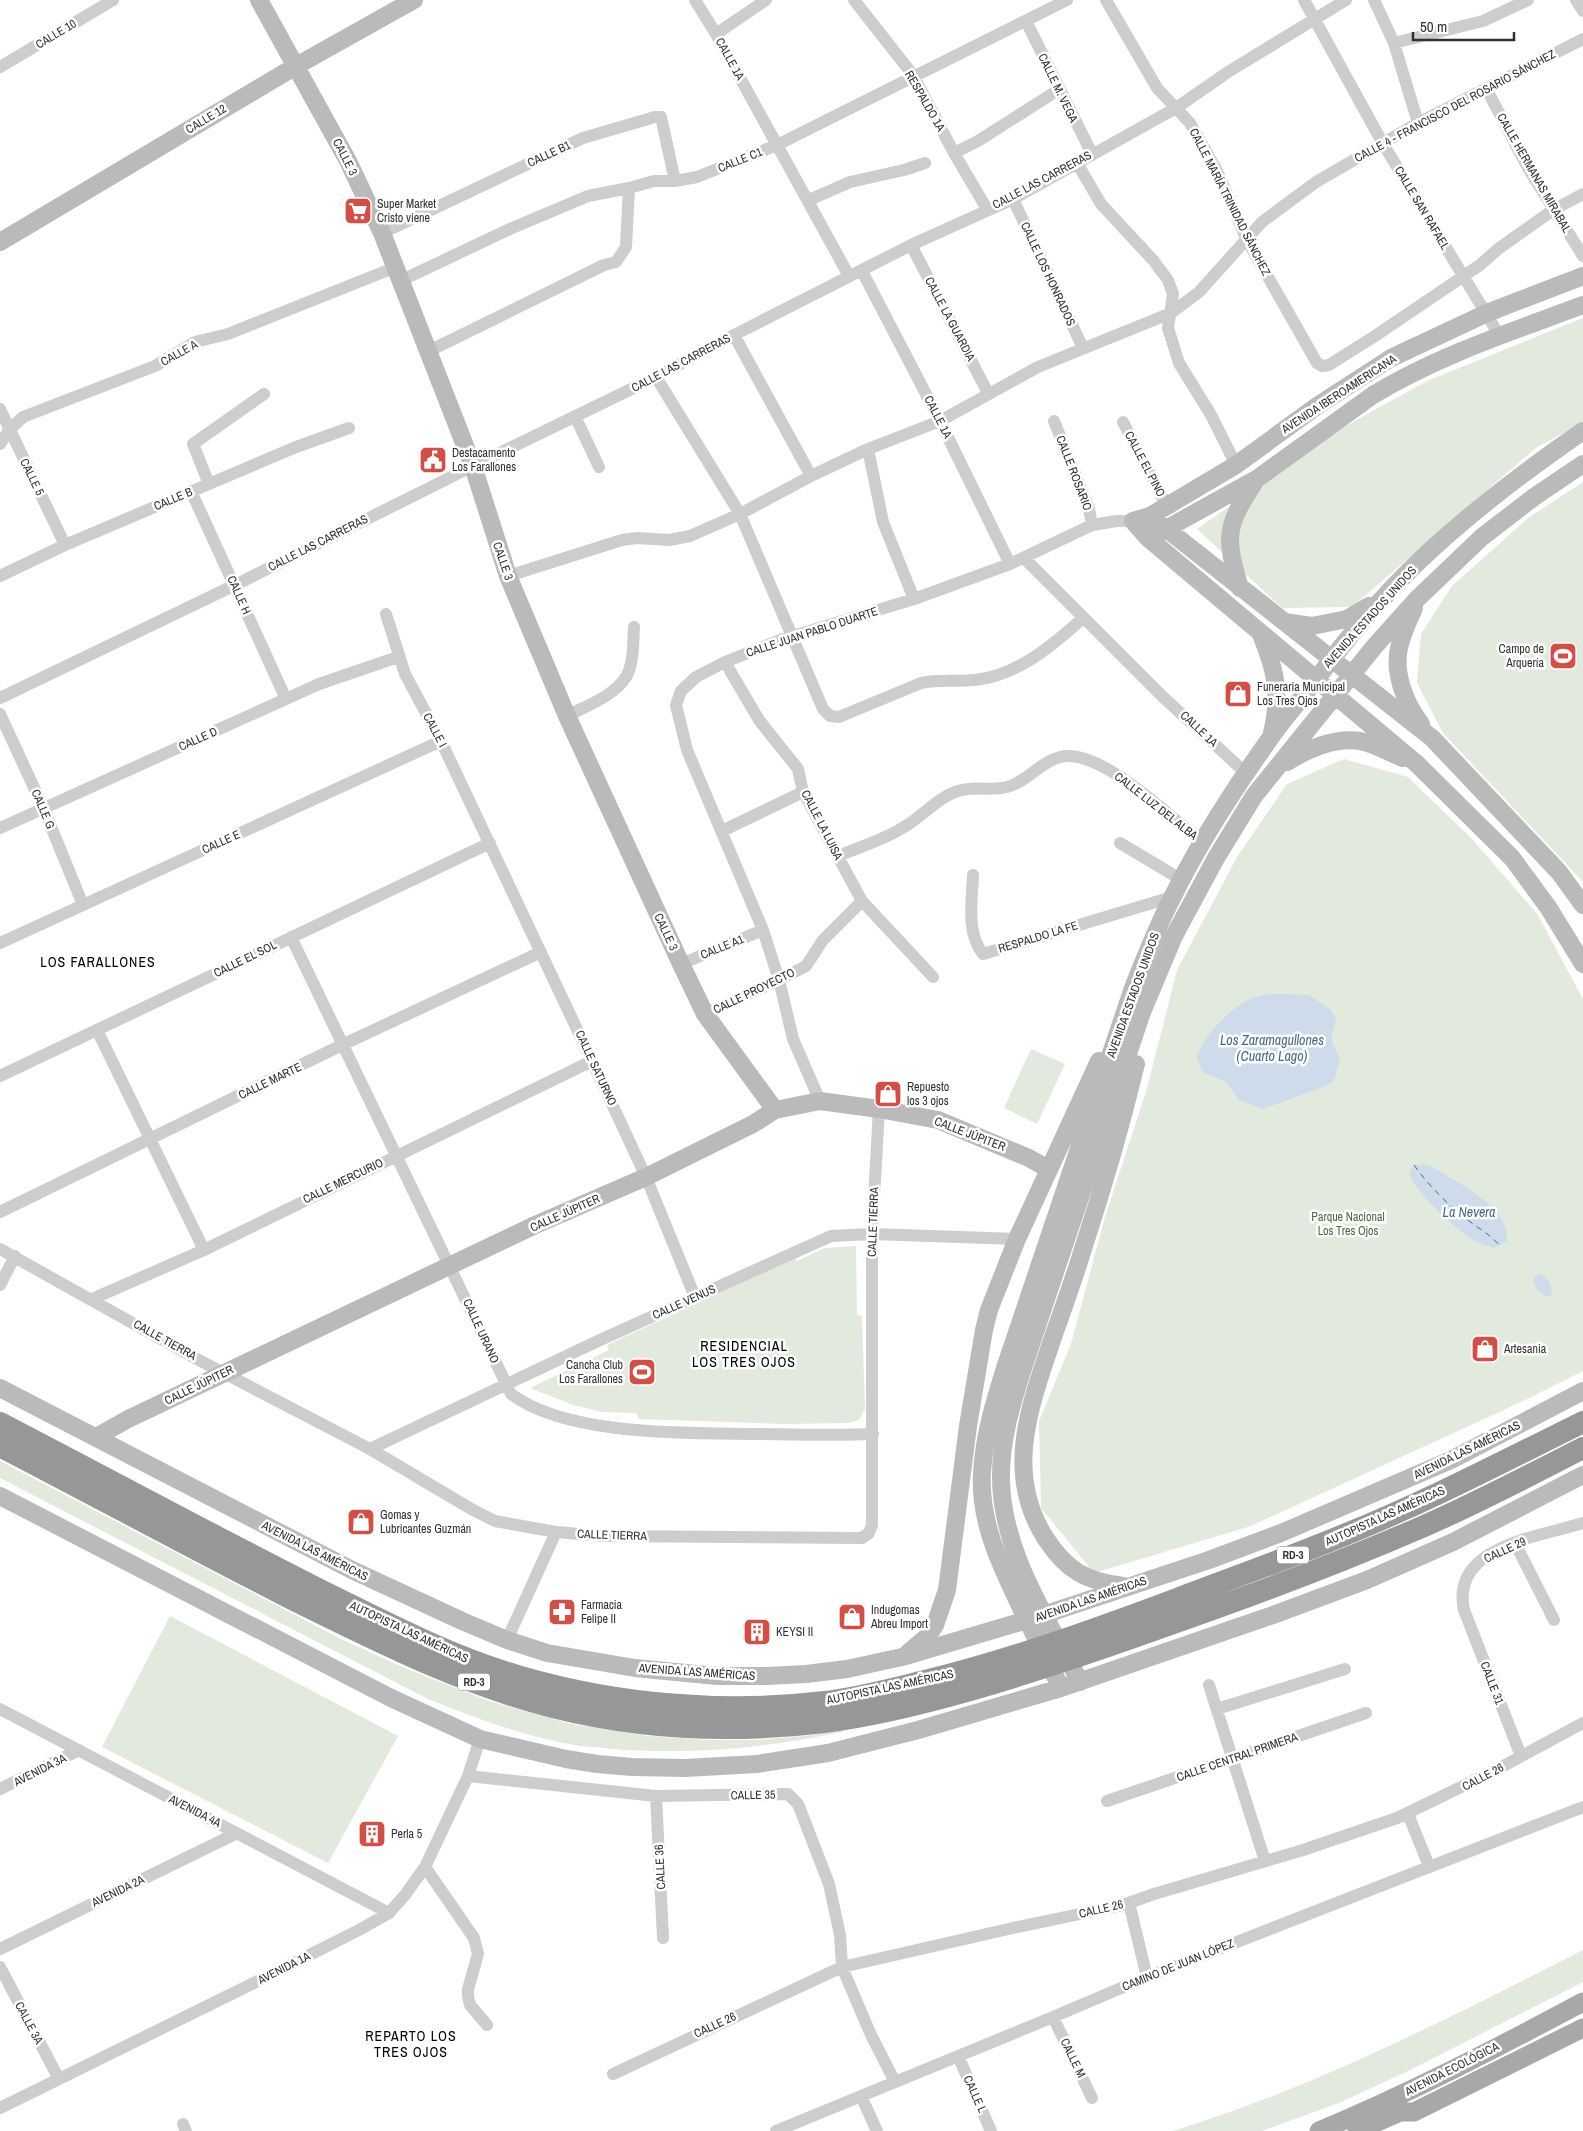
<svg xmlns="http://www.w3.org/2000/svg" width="1583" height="2131" font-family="'Archivo Narrow',sans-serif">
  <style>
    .green { fill: #e2e9dd }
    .water { fill: #cedbea }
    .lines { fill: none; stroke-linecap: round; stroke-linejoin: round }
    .ferry { stroke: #46678b; stroke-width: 1; stroke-dasharray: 6 5; stroke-linecap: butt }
    .street { stroke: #cdcdcd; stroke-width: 12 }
    .secondary { stroke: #bababa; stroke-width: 18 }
    .primary { stroke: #a8a8a8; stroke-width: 19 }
    .highway { stroke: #979797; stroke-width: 22 }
    .labels { text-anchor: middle; stroke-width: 5; stroke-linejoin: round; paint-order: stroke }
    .shield { fill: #fff; stroke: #6e6e6e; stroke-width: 1 }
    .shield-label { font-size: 11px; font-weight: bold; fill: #303030 }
    .street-label { font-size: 12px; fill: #303030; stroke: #fff }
    .poi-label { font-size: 12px; fill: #303030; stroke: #fff; text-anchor: start }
    .park-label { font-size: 12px; fill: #4e6842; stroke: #fff }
    .neighbourhood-label { font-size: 14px; letter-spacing: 1px; fill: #000; stroke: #fff }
    .water-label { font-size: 14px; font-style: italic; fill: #46678b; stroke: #fff }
  </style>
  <rect width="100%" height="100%" fill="#fff"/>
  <!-- green -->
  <path class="green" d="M1583,318V423L1537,447L1352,607L1282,608L1197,529L1342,428L1427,381Z
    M1583,482V882L1443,733L1417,683L1421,634L1452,586L1528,518Z
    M1344,759L1408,777L1472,839L1538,915L1583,999V1371L1521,1402L1251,1526L1094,1573L1041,1508L1039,1421L1071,1344L1105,1217L1146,1092L1177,970L1237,857L1287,784Z
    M1031,1049L1065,1064L1037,1124L1004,1108Z
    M856,1246L857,1315L862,1316L865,1409L859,1420L847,1423L785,1424L639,1419L636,1413L603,1412L573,1405L530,1388L609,1350L607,1345L795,1258L797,1261L825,1248Z
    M0,1461L343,1640L407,1669L489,1701L571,1724L648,1736L708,1740H757L804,1736L841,1730L846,1731C770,1748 690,1755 612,1749C599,1747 586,1747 574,1745C524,1736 474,1718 428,1699L0,1478Z
    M170,1616L398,1736L328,1863L102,1747Z
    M1583,1950V1982L1410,2070L1339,2103L1262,2131H1173C1316,2087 1449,2018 1583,1950Z"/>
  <!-- water -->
  <path class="water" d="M1279,994L1309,995L1331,1010L1336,1019L1331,1039L1340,1060L1334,1080L1326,1086L1263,1109L1239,1100L1225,1081L1204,1073L1197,1059C1200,1039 1230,1009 1248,1000C1258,995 1268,994 1279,994Z
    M1414,1165C1418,1165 1423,1164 1426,1165C1433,1166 1441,1172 1447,1176C1467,1187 1511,1213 1507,1241L1495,1248C1489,1246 1482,1245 1477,1242C1458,1232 1415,1192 1409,1173Z
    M1540,1274C1549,1277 1553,1287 1551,1296H1545L1536,1288L1533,1280L1535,1276Z"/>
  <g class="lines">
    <!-- ferry -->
    <path class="ferry" d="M1414,1165C1429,1186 1449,1206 1469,1221C1481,1230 1491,1235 1500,1246"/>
    <!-- street -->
    <path class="street" d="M695,0L716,34L849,276
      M854,0L913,75L954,153L987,209
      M1106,0L1157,88L1190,123L1217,171L1247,240L1317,363L1322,366L1329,365L1375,336L1480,265L1498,249L1553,210L1583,194
      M1304,0L1382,142L1499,335
      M1374,0L1394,43L1418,123
      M1576,0L1583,11
      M1026,21L1092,154
      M716,34L766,0
      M1394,43L1483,21L1528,0
      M0,67L113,0
      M1486,88L1528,168L1583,256
      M954,153L978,141L1058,90
      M1077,163L1101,204L1153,260L1168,280L1173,294L1168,328L1179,363L1211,415L1236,465
      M1013,199L1083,348
      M809,200L850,182L904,170L925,163
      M382,233L583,138L655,117H661L675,181
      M911,245L988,393
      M862,271L940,421L1010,564
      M400,281L512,228L588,196L629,188L654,181H675L697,177L777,145L1067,0
      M734,335L811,476
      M427,352L604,265L616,262L626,247L629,188
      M656,377L740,514L823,709L830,716L839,717L921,683C939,679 957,682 975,680C1017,676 1053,645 1083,618
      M0,409L65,545
      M575,416L599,467
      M1054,421L1089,509L1092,525
      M1123,422L1167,506
      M0,444L9,430L23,417L155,366L195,342L228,334L396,267
      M868,449L883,522L914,599
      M209,484L193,444L264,394
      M191,491L286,699
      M1024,558L1163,697L1247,774
      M0,576L65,545L296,447L349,428
      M508,576L622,540L637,538L669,540L690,536L740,514L811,476L868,449L940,421L1038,367L1171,313L1199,292L1262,222L1316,182L1418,123L1583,39
      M386,614L405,674L441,741L592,1061L646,1177L695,1297
      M725,662L759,720L798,769L803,792L862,901L933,977
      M0,698L235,585L473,466L656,377L734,335L911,245L1013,199L1176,108L1228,72L1346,0
      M0,714L43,807L83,905
      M567,716C586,706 614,696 626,677C634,664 633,642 634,627
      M0,828L286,699L319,684L398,657
      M722,831L803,792
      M1120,843L1182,880
      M838,856C859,847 884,840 904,827C922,817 938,797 958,791C974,786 991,791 1007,787C1027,782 1040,762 1060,757C1100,747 1173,819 1203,843
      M973,875C972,901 966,933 983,954L1172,897
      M291,937L511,1394C567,1436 687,1433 755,1434C795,1434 834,1436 873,1434
      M0,943L441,741
      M681,964L763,930
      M705,1014L779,980L806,966L823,940L862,901
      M97,1030L204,1250
      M0,1076L490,843
      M820,1101L793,1039L779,980L763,930L687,750L676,705L681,691L696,677L725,662L783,639L914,599L1010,564L1092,525L1117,521H1133
      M0,1212L344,1044L541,952
      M0,1249L195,1358L370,1449L473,1510L495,1521L556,1532L603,1536L862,1538L869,1533L872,1525V1234L879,1109
      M0,1285L15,1256
      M92,1299L204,1250L592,1061
      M370,1449L600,1340L831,1236L872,1234L1017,1239
      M1515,1543L1554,1620
      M507,1640L556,1532
      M1209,1685L1265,1861
      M0,1709L389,1913
      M1217,1709L1345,1669
      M1521,1756L1464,1610C1450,1546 1539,1537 1583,1523
      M468,1776L656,1796L788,1794L798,1804L829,1884L840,1935L842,1967L871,2035L895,2082
      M0,1789L79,1750
      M656,1796L663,1938
      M1107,1801L1366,1713
      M1408,1814L1429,1866
      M425,1867L474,1938L478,1954L468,1989V1996L470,2005L487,2025
      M1129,1903L1147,1977
      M0,1949L237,1833
      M0,1967L59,2079
      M1053,2017L1092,2098
      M958,2056L991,2131
      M613,2074L842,1967L1013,1928L1123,1905L1154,1894L1303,1850L1397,1818L1492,1772L1583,1723
      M861,2096L877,2131
      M0,2108L258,1981L359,1930L389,1913L405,1895L425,1867L468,1776L480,1739
      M183,2124L186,2131
      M776,2131L1053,2017L1147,1977L1583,1807"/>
    <!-- secondary -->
    <path class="secondary" d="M259,0L348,161L382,233L473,466L508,576L567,716L681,964L705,1014L775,1110
      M0,242L296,66L414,0
      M1583,276L1487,313L1391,358L1317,406L1236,465L1150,516L1133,521L1148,538L1417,764L1512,858L1548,907L1583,964
      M1150,516L1432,738L1559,872L1583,905
      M1157,534L1258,478L1373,395C1439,355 1511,332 1583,305
      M1240,588C1225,538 1225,527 1254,483
      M1414,608C1409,620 1403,632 1400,644C1392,671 1405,703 1421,724
      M1285,622L1312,626L1347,619L1369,606
      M1262,637C1276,671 1281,696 1272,733
      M1287,762C1308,749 1334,737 1360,741C1374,743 1389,753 1403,758
      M0,1388L352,1570L462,1621L507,1640L547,1653L635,1668L717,1676H767L806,1674L847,1669L902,1657L1034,1618L1209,1560L1281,1533L1451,1460L1583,1391
      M96,1437L130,1418L533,1226L646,1177L753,1124L775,1110L820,1101L879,1109L938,1120L1029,1158L1048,1169
      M0,1496L391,1698L480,1739L566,1759L597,1764L632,1767L685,1768L757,1764L828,1753L918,1730L1061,1688L1273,1615L1367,1580L1453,1542L1583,1475
      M1123,1586C1086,1581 1067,1571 1046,1539C1005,1476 1028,1411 1050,1346C1061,1314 1073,1282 1083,1249C1103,1188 1121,1126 1136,1064
      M908,1653L927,1637L935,1625L947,1590L968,1426L984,1330L989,1310L1017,1239L1099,1061
      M1080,1682C1047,1618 1000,1549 1001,1475C1001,1438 1012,1403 1023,1368L1142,1012L1174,936L1216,858L1254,796L1374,647L1417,599L1482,537L1534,497L1583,464
      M1061,1688C1048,1662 1035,1636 1022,1610C1001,1566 979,1522 982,1473C984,1435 995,1400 1006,1365L1133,988C1145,958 1157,927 1172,898C1199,843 1236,786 1271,737C1285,717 1301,699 1316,680C1346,639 1380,599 1417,563C1468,514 1525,471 1583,431"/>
    <!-- primary -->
    <path class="primary" d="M1319,2131C1410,2093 1497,2048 1583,2002
      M1357,2131L1400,2112H1414L1583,2028"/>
    <!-- highway -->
    <path class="highway" d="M0,1423C106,1478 211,1535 318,1589C383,1621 450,1657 521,1677C618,1705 725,1714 825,1702C859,1698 892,1689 925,1681C1011,1660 1094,1630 1177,1599C1232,1578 1289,1558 1344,1535C1426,1502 1504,1461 1583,1422
      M0,1446C98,1497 196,1550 294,1600C379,1642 462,1684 553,1707C641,1729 735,1733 824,1722C875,1716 925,1703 974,1689C1039,1670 1104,1648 1168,1625C1254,1595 1339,1563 1422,1527C1477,1503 1530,1475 1583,1448"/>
  </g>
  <!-- icons -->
  <defs>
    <symbol id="supermarket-square" viewBox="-11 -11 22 22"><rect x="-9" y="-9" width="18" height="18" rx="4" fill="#d54e45" stroke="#fff"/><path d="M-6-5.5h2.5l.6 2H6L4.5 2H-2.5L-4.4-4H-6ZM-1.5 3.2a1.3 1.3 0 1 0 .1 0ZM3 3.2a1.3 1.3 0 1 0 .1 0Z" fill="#fff"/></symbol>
    <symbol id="civic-square" viewBox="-11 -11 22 22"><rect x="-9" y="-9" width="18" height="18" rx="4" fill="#d54e45" stroke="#fff"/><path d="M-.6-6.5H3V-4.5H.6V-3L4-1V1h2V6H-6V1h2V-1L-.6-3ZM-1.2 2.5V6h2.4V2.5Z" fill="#fff"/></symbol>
    <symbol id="stadium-square" viewBox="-11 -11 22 22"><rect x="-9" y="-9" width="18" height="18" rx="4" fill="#d54e45" stroke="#fff"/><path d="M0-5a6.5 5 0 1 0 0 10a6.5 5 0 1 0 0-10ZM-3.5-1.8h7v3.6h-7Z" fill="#fff"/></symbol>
    <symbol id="shop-square" viewBox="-11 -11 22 22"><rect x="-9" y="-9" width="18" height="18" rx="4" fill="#d54e45" stroke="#fff"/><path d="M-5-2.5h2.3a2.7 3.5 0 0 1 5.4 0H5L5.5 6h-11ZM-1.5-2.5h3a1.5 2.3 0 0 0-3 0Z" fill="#fff"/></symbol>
    <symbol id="pharmacy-square" viewBox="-11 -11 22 22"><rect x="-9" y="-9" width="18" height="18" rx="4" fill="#d54e45" stroke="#fff"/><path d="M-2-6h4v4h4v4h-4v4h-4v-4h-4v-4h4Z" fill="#fff"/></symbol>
    <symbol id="building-square" viewBox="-11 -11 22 22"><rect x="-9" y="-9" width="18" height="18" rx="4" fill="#d54e45" stroke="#fff"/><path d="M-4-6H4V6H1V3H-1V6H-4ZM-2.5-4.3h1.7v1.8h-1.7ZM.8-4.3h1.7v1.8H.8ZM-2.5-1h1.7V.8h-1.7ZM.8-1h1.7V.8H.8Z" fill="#fff"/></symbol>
  </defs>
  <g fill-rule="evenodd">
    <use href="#supermarket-square" x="342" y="195" width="32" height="32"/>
    <use href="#civic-square" x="417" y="444" width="32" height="32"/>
    <use href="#stadium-square" x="1547" y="640" width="32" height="32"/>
    <use href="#shop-square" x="1222" y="678" width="32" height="32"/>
    <use href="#shop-square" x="872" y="1078" width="32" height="32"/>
    <use href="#shop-square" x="1469" y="1333" width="32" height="32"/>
    <use href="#stadium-square" x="626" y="1356" width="32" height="32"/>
    <use href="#shop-square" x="345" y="1506" width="32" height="32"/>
    <use href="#pharmacy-square" x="546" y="1596" width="32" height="32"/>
    <use href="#shop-square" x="836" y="1601" width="32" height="32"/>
    <use href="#building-square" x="741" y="1616" width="32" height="32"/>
    <use href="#building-square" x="356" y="1818" width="32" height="32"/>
  </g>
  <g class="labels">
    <!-- shield labels -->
    <g class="shield">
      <rect x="1277" y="1546.5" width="32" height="17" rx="4"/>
      <rect x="458" y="1673.5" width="32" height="17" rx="4"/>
    </g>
    <g class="shield-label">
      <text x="1293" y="1559">RD-3</text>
      <text x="474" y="1686">RD-3</text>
    </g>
    <!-- street labels -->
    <g class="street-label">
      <text transform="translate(56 34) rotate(-31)" y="4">CALLE 10</text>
      <text transform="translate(730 59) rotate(61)" y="4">CALLE 1A</text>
      <text transform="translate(1058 88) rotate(64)" y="4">CALLE M. VEGA</text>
      <text transform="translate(925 101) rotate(60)" y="4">RESPALDO 1A</text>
      <text transform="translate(1455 106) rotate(-28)" y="4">CALLE 4 - FRANCISCO DEL ROSARIO SÁNCHEZ</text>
      <text transform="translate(206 119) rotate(-31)" y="4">CALLE 12</text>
      <text transform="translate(549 154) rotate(-25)" y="4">CALLE B1</text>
      <text transform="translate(345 157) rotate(63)" y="4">CALLE 3</text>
      <text transform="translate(740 160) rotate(-22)" y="4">CALLE C1</text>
      <text transform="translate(1534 173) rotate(60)" y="4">CALLE HERMANAS MIRABAL</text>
      <text transform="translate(1042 180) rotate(-28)" y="4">CALLE LAS CARRERAS</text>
      <text transform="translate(1230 202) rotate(63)" y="4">CALLE MARÍA TRINIDAD SÁNCHEZ</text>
      <text transform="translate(1422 208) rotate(59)" y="4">CALLE SAN RAFAEL</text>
      <text transform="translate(1048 274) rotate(65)" y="4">CALLE LOS HONRADOS</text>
      <text transform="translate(950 319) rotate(62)" y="4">CALLE LA GUARDIA</text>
      <text transform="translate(179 353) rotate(-29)" y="4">CALLE A</text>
      <text transform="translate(681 363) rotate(-28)" y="4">CALLE LAS CARRERAS</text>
      <text transform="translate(1339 394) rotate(-33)" y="4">AVENIDA IBEROAMERICANA</text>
      <text transform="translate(938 417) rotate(63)" y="4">CALLE 1A</text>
      <text transform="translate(1145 464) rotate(62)" y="4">CALLE EL PINO</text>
      <text transform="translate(1074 473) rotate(69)" y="4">CALLE ROSARIO</text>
      <text transform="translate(32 477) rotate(64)" y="4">CALLE 5</text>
      <text transform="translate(173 499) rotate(-23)" y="4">CALLE B</text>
      <text transform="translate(318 543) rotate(-27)" y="4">CALLE LAS CARRERAS</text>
      <text transform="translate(503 561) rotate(71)" y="4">CALLE 3</text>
      <text transform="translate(239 595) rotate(66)" y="4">CALLE H</text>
      <text transform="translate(1370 617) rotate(-48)" y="4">AVENIDA ESTADOS UNIDOS</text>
      <text transform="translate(812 632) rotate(-18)" y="4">CALLE JUAN PABLO DUARTE</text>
      <text transform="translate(1199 729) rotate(43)" y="4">CALLE 1A</text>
      <text transform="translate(435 730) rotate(62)" y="4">CALLE I</text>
      <text transform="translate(198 739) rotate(-24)" y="4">CALLE D</text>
      <text transform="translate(1156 806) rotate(38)" y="4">CALLE LUZ DEL ALBA</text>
      <text transform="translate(43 809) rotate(67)" y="4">CALLE G</text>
      <text transform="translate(822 825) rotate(63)" y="4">CALLE LA LUISA</text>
      <text transform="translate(221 842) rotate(-24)" y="4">CALLE E</text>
      <text transform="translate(666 932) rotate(65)" y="4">CALLE 3</text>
      <text transform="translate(1038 937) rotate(-17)" y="4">RESPALDO LA FE</text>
      <text transform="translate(722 947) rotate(-22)" y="4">CALLE A1</text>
      <text transform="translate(245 959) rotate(-26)" y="4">CALLE EL SOL</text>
      <text transform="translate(754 991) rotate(-26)" y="4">CALLE PROYECTO</text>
      <text transform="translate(1133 995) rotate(-70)" y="4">AVENIDA ESTADOS UNIDOS</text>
      <text transform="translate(596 1068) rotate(65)" y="4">CALLE SATURNO</text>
      <text transform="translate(270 1081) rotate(-26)" y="4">CALLE MARTE</text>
      <text transform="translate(970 1134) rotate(21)" y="4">CALLE JÚPITER</text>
      <text transform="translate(343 1181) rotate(-26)" y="4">CALLE MERCURIO</text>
      <text transform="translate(565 1213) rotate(-24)" y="4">CALLE JÚPITER</text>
      <text transform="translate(873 1222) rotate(-88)" y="4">CALLE TIERRA</text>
      <text transform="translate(684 1302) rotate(-24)" y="4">CALLE VENUS</text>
      <text transform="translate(481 1331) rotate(65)" y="4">CALLE URANO</text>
      <text transform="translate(165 1340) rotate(29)" y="4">CALLE TIERRA</text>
      <text transform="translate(199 1385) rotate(-26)" y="4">CALLE JÚPITER</text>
      <text transform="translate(1467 1450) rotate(-26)" y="4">AVENIDA LAS AMÉRICAS</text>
      <text transform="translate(1385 1516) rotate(-24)" y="4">AUTOPISTA LAS AMÉRICAS</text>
      <text transform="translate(612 1535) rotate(2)" y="4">CALLE TIERRA</text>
      <text transform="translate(1505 1550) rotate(-25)" y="4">CALLE 29</text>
      <text transform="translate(315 1551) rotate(27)" y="4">AVENIDA LAS AMÉRICAS</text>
      <text transform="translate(1091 1599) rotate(-19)" y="4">AVENIDA LAS AMÉRICAS</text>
      <text transform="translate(409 1632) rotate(25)" y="4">AUTOPISTA LAS AMÉRICAS</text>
      <text transform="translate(697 1672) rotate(4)" y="4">AVENIDA LAS AMÉRICAS</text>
      <text transform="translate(1492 1683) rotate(69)" y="4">CALLE 31</text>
      <text transform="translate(890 1687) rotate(-12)" y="4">AUTOPISTA LAS AMÉRICAS</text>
      <text transform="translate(1237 1757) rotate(-19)" y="4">CALLE CENTRAL PRIMERA</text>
      <text transform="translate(40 1770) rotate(-27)" y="4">AVENIDA 3A</text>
      <text transform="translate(1483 1777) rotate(-28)" y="4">CALLE 26</text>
      <text transform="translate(753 1795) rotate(-1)" y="4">CALLE 35</text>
      <text transform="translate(195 1811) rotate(27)" y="4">AVENIDA 4A</text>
      <text transform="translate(660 1867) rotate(-93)" y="4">CALLE 36</text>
      <text transform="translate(118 1891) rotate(-26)" y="4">AVENIDA 2A</text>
      <text transform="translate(1101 1909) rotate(-13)" y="4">CALLE 26</text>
      <text transform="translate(1178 1965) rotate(-22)" y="4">CAMINO DE JUAN LÓPEZ</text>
      <text transform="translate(284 1968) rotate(-27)" y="4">AVENIDA 1A</text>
      <text transform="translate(29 2023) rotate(62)" y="4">CALLE 3A</text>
      <text transform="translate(715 2025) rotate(-25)" y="4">CALLE 26</text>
      <text transform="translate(1073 2058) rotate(64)" y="4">CALLE M</text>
      <text transform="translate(1452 2069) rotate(-27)" y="4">AVENIDA ECOLÓGICA</text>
      <text transform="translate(975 2094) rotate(66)" y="4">CALLE L</text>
    </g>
    <!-- poi labels -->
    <g class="poi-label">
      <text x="377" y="208">Super Market<tspan x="377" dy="14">Cristo viene</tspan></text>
      <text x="452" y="457">Destacamento<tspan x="452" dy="14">Los Farallones</tspan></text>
      <text x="1544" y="653" text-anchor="end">Campo de<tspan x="1544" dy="14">Arquería</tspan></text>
      <text x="1257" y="691">Funeraria Municipal<tspan x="1257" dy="14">Los Tres Ojos</tspan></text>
      <text x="907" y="1091">Repuesto<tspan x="907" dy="14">los 3 ojos</tspan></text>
      <text x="1504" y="1353">Artesania</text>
      <text x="623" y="1369" text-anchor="end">Cancha Club<tspan x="623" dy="14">Los Farallones</tspan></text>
      <text x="380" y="1519">Gomas y<tspan x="380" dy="14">Lubricantes Guzmán</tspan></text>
      <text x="581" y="1609">Farmacia<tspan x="581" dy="14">Felipe II</tspan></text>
      <text x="871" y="1614">Indugomas<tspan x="871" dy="14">Abreu Import</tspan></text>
      <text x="776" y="1636">KEYSI II</text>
      <text x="391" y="1838">Perla 5</text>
    </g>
    <!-- park labels -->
    <g class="park-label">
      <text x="1348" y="1221">Parque Nacional<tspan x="1348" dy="14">Los Tres Ojos</tspan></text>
    </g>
    <!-- neighbourhood labels -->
    <g class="neighbourhood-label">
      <text x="98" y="967">LOS FARALLONES</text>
      <text x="744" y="1351">RESIDENCIAL<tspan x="744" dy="16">LOS TRES OJOS</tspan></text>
      <text x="411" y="2041">REPARTO LOS<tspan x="411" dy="16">TRES OJOS</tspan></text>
    </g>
    <!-- water labels -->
    <g class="water-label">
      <text x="1272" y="1045">Los Zaramagullones<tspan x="1272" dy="16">(Cuarto Lago)</tspan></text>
      <text x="1469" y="1217">La Nevera</text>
    </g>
  </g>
  <!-- scale -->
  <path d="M1413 32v8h101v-8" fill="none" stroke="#303030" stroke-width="2.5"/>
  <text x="1420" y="32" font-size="15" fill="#303030" stroke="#ffffff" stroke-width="4" paint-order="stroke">50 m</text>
</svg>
